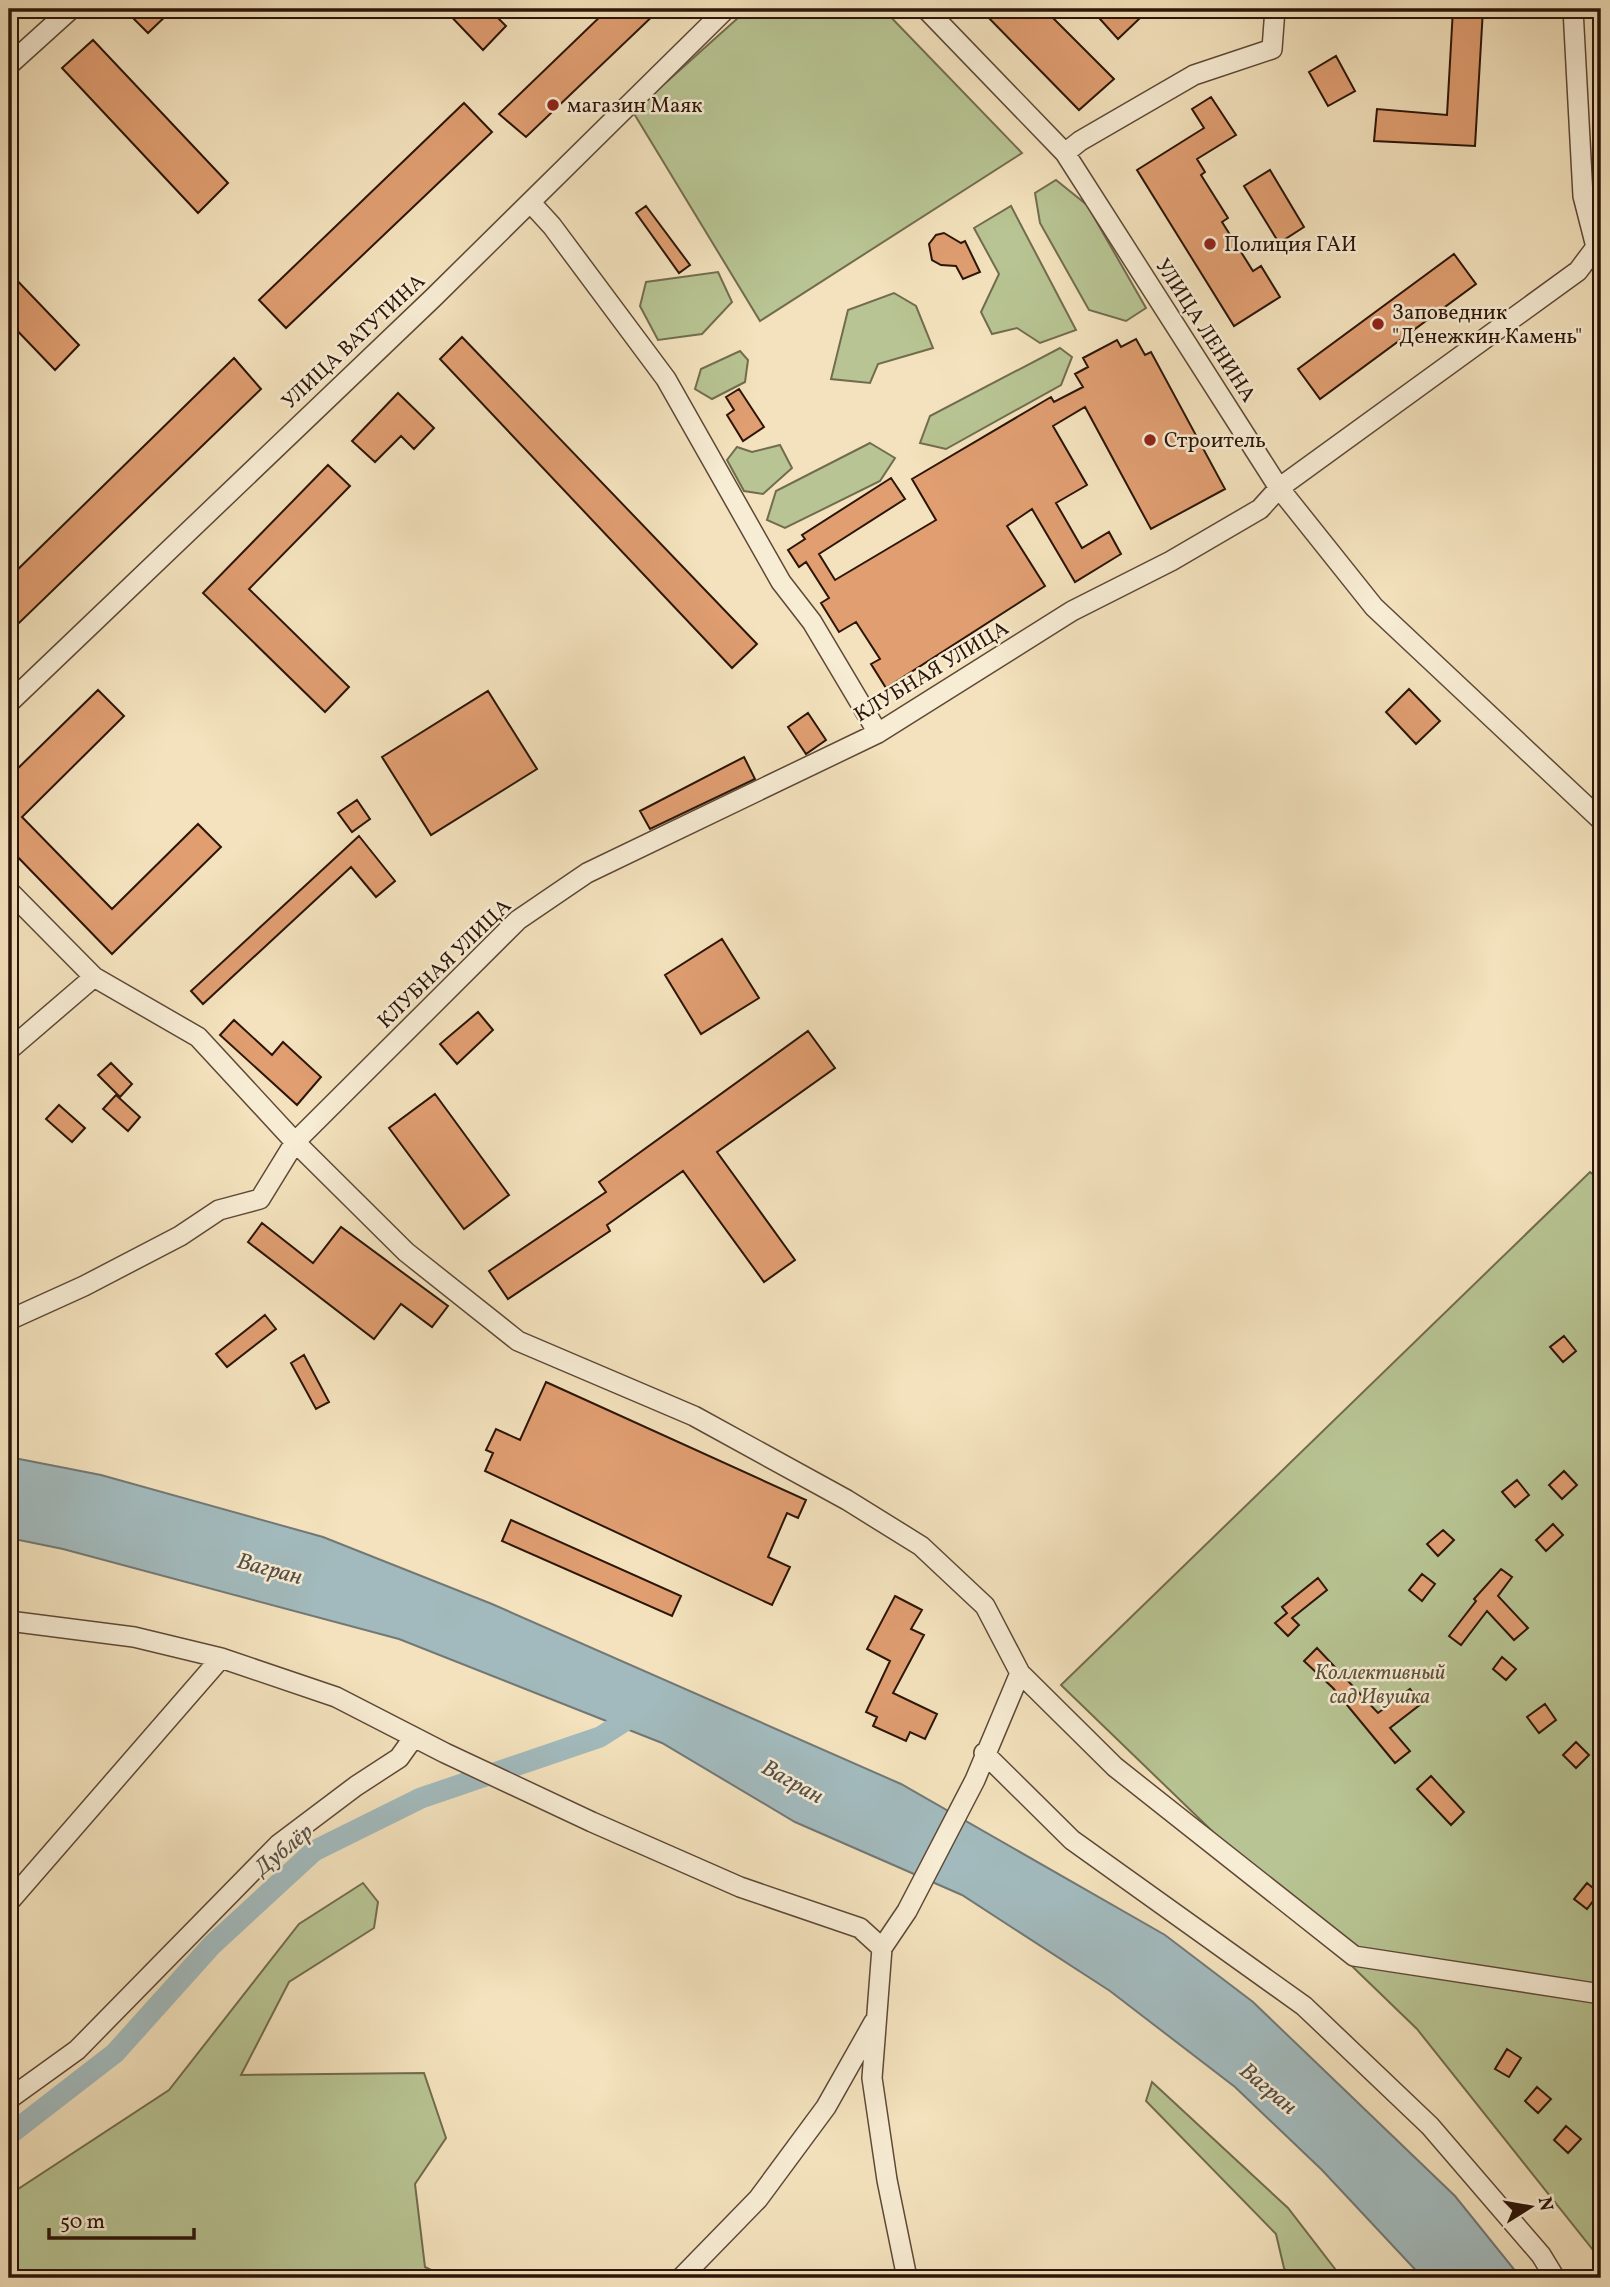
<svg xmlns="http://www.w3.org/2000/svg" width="1610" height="2287" font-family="Vollkorn,serif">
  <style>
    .green { fill: #b8c493; stroke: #726c4e; stroke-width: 2 }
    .water { fill: #a2babd; stroke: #737875; stroke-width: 2 }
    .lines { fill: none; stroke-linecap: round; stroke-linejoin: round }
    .canal { stroke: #a2babd; stroke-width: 21 }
    .building { fill: #e09e71; stroke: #2c1509; stroke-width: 2 }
    .minor-casing { stroke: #5e4836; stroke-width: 22 }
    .minor { stroke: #f7ecd4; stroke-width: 19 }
    .poi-dot { fill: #8f2418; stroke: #f7ecd4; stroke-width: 2.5 }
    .labels { text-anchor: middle; stroke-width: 5; stroke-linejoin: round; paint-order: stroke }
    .poi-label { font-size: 21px; fill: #2c1509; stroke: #f7ecd4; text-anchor: start }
    .street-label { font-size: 21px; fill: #2c1509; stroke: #f7ecd4 }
    .park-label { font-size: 21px; font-style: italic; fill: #5d5239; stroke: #f7ecd4 }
    .water-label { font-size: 23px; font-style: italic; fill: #554f48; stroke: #f7ecd4 }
  </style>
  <rect width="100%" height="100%" fill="#f3e2bd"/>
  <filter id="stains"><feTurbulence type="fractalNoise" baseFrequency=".00286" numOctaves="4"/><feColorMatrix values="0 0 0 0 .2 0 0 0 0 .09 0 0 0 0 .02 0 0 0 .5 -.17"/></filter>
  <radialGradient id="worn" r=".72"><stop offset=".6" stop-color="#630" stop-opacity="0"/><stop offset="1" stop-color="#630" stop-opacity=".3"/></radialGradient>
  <!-- green -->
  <path class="green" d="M748,9H883L1022,153L760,321L633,112Z
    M1056,180L1087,205L1146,308L1126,321L1089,310L1040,223L1035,193Z
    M1011,206L1076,330L1040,343L1017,328L992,334L981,312L999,274L974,228Z
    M718,272L732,302L702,334L658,340L640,306L646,282Z
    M894,293L916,306L933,348L878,364L870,383L831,379L848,310Z
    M1060,348L1072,357L1061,385L946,449L920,443L930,416Z
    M740,351L748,360L745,382L712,399L695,389L701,369Z
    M870,443L895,458L880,481L785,528L767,520L776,491Z
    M780,445L792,468L763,494L744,491L727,460L737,447L752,452Z
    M1590,1172L1601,1181V2260L1417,2029L1061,1685Z
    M363,1883L378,1902L374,1928L289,1982L241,2075L424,2073L446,2138L415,2184L425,2267L447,2278H9V2195L169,2090L299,1924Z
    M1152,2082L1288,2208L1342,2278H1292L1284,2268L1276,2234L1146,2101Z"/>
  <!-- water -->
  <path class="water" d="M9,1457L101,1475L323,1537L492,1604L901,1784L1165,1935L1253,2002L1455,2196L1521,2278H1423L1322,2170L1235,2087L1110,1991L962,1895L795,1822L662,1743L399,1639L63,1549L9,1538Z"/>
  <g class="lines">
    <!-- canal -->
    <path class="canal" d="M9,2135L115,2053L212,1945L314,1851L421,1798L600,1737L641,1711"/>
  </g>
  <!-- building -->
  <path class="building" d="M124,9H173L148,33Z
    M444,9H489L506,26L483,50Z
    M608,9H660L526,137L499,114Z
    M980,9H1044L1114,79L1079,110Z
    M1091,9H1129L1139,19L1118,39Z
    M1453,9H1483L1475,146L1374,141L1377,109L1447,115Z
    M93,40L228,183L198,213L62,68Z
    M1336,56L1355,91L1328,106L1309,72Z
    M1211,97L1236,135L1197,159L1205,172L1201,175L1228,218L1222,222L1253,271L1261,266L1280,297L1234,326L1137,170L1204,128L1192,109Z
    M464,103L492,132L286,328L259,300Z
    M1270,170L1304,227L1279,243L1244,186Z
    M646,206L690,265L679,273L636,213Z
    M944,233L961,243L965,241L980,272L963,279L956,266L941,265L932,260L929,244L936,235Z
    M1454,254L1476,284L1320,399L1298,369Z
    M9,272L79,345L55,370L9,322Z
    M462,337L757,644L732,668L440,359Z
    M1136,339L1145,355L1151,352L1225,489L1151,529L1085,407L1053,426L1087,485L1056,503L1082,548L1109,532L1121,554L1075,582L1032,509L1007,526L1045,586L886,688L871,664L880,659L856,622L839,632L821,603L829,598L806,562L799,567L788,550L805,539L802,535L891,478L905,499L819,554L835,580L936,520L912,479L1051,397L1054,402L1083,387L1075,374L1088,367L1083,358L1117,340L1121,347Z
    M234,358L261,389L19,623L9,614V578Z
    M739,389L764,427L743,441L727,415L734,410L726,397Z
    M398,393L434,428L414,449L401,436L375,462L352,441Z
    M328,465L350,486L249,589L349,687L325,712L203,593Z
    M1409,689L1440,721L1416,744L1386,712Z
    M98,690L124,716L22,817L112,909L198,824L221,847L112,954L9,848V777Z
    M488,691L537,769L431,835L382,757Z
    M808,713L826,740L806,754L788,727Z
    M744,757L755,779L650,829L640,811Z
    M357,800L370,819L352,832L338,813Z
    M359,836L395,881L376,897L351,867L203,1004L191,991Z
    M722,939L759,998L701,1034L665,975Z
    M478,1012L493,1030L457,1064L440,1044Z
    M234,1020L272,1055L283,1042L321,1077L297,1105L220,1035Z
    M808,1031L835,1068L717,1152L795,1260L764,1282L683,1171L607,1225L610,1231L508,1299L489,1271L606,1192L599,1182Z
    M111,1063L132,1084L120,1097L98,1075Z
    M435,1094L509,1195L464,1229L389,1128Z
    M116,1095L140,1117L128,1131L103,1109Z
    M59,1105L85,1128L72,1142L46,1119Z
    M262,1223L313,1263L341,1227L448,1306L432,1327L401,1304L374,1339L248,1242Z
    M265,1315L276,1329L227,1367L216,1354Z
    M1564,1336L1576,1351L1563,1362L1550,1347Z
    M304,1355L329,1402L316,1409L291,1363Z
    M546,1382L806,1500L798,1518L787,1513L768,1557L790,1567L772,1605L485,1471L493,1453L486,1450L496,1429L520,1440Z
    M1564,1471L1577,1485L1562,1499L1549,1485Z
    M1517,1480L1529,1495L1515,1507L1502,1492Z
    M511,1520L681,1596L672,1616L502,1541Z
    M1553,1524L1563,1535L1546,1551L1536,1540Z
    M1443,1530L1454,1540L1438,1556L1427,1544Z
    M1501,1569L1512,1577L1498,1596L1528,1628L1514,1640L1487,1611L1461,1645L1449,1636L1476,1601L1474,1599Z
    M1422,1574L1435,1584L1422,1601L1409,1590Z
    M1318,1578L1327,1590L1292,1618L1299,1625L1288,1636L1275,1623L1287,1613L1282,1607Z
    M895,1596L922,1610L911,1629L924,1635L893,1693L937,1714L925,1739L910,1732L906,1741L873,1726L877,1717L866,1712L890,1661L867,1649Z
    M1317,1648L1378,1713L1410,1689L1421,1704L1390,1728L1410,1751L1395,1763L1333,1688L1304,1661Z
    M1502,1657L1516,1669L1506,1680L1493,1669Z
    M1545,1704L1556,1720L1539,1733L1527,1717Z
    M1576,1742L1589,1755L1576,1768L1563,1755Z
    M1431,1776L1464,1812L1451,1825L1417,1789Z
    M1587,1883L1599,1893L1587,1909L1574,1899Z
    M1507,2049L1521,2058L1509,2077L1495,2069Z
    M1537,2087L1551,2099L1538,2113L1525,2101Z
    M1566,2126L1581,2139L1568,2153L1554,2140Z"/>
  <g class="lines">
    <defs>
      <path id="minor" d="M926,9L1065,153L1279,488L1374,607L1601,820
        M1573,9L1583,196L1596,247
        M9,65L71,9
        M1065,153L1080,141L1194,75L1272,49L1275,9
        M531,203L552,226L666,379L781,582L812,622L878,733
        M9,703L434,297L726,9
        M9,891L94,977L198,1037L295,1142L406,1252L518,1341L694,1416L847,1500L921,1546L985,1606L1020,1673L1115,1767L1354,1956L1601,1994
        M9,1050L94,977
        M9,1320L84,1286L180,1236L219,1210L260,1199L295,1142L518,920L587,873L878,733L1072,611L1171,561L1260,509L1279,488L1578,271L1596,247L1601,246
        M9,1621L134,1637L221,1658L336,1697L445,1753L592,1822L740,1887L860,1928L882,1948
        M984,1753L1072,1840L1304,2006L1430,2126L1541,2255L1555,2278
        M9,1902L221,1658
        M9,2099L77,2050L279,1844L356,1786L399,1758L414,1737
        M681,2278L758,2199L826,2107L874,2022
        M907,2278L887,2180L872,2078L882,1948L907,1911L975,1780L1020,1673"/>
    </defs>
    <!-- minor casing -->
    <use href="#minor" class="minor-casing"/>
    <!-- minor -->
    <use href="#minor" class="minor"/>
  </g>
  <!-- markers -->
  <g class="poi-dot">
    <circle cx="553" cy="105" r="7"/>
    <circle cx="1210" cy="244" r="7"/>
    <circle cx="1378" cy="324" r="7"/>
    <circle cx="1150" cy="440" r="7"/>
  </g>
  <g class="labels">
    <!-- poi labels -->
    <g class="poi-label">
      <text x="567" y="112">магазин Маяк</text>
      <text x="1224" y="251">Полиция ГАИ</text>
      <text x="1392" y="319">Заповедник<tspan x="1392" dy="24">"Денежкин Камень"</tspan></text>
      <text x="1164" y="447">Строитель</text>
    </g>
    <!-- street labels -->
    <g class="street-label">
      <text transform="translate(1206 330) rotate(57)" y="7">УЛИЦА ЛЕНИНА</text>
      <text transform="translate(353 341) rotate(-43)" y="7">УЛИЦА ВАТУТИНА</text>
      <text transform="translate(931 671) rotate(-31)" y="7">КЛУБНАЯ УЛИЦА</text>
      <text transform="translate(444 963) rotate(-44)" y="7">КЛУБНАЯ УЛИЦА</text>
    </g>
    <!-- park labels -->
    <g class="park-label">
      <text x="1380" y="1679">Коллективный<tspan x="1380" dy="24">сад Ивушка</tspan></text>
    </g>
    <!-- water labels -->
    <g class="water-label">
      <text transform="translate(270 1568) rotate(15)" y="8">Вагран</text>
      <text transform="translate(793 1781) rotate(29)" y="8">Вагран</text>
      <text transform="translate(283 1849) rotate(-39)" y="8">Дублёр</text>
      <text transform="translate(1269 2088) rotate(40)" y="8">Вагран</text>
    </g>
  </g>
  <!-- margin -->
  <rect width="1610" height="2287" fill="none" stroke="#f3e2bd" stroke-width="35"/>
  <rect x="10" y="10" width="1589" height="2266" fill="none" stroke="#2c1509" stroke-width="3.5"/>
  <rect x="18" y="18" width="1575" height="2252" fill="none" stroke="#2c1509" stroke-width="2"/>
  <!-- north arrow -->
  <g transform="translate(1530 2207) rotate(79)" stroke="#f7ecd4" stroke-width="5" paint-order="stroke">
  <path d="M0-5L12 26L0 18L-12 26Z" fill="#2c1509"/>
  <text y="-10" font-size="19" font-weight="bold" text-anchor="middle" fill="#2c1509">N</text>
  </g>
  <!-- scale -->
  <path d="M49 2228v10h145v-10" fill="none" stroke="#2c1509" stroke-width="3.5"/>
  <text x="60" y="2228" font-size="21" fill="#2c1509" stroke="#f7ecd4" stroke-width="5" paint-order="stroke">50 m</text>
  <rect width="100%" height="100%" filter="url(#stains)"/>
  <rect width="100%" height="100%" fill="url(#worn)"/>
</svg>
